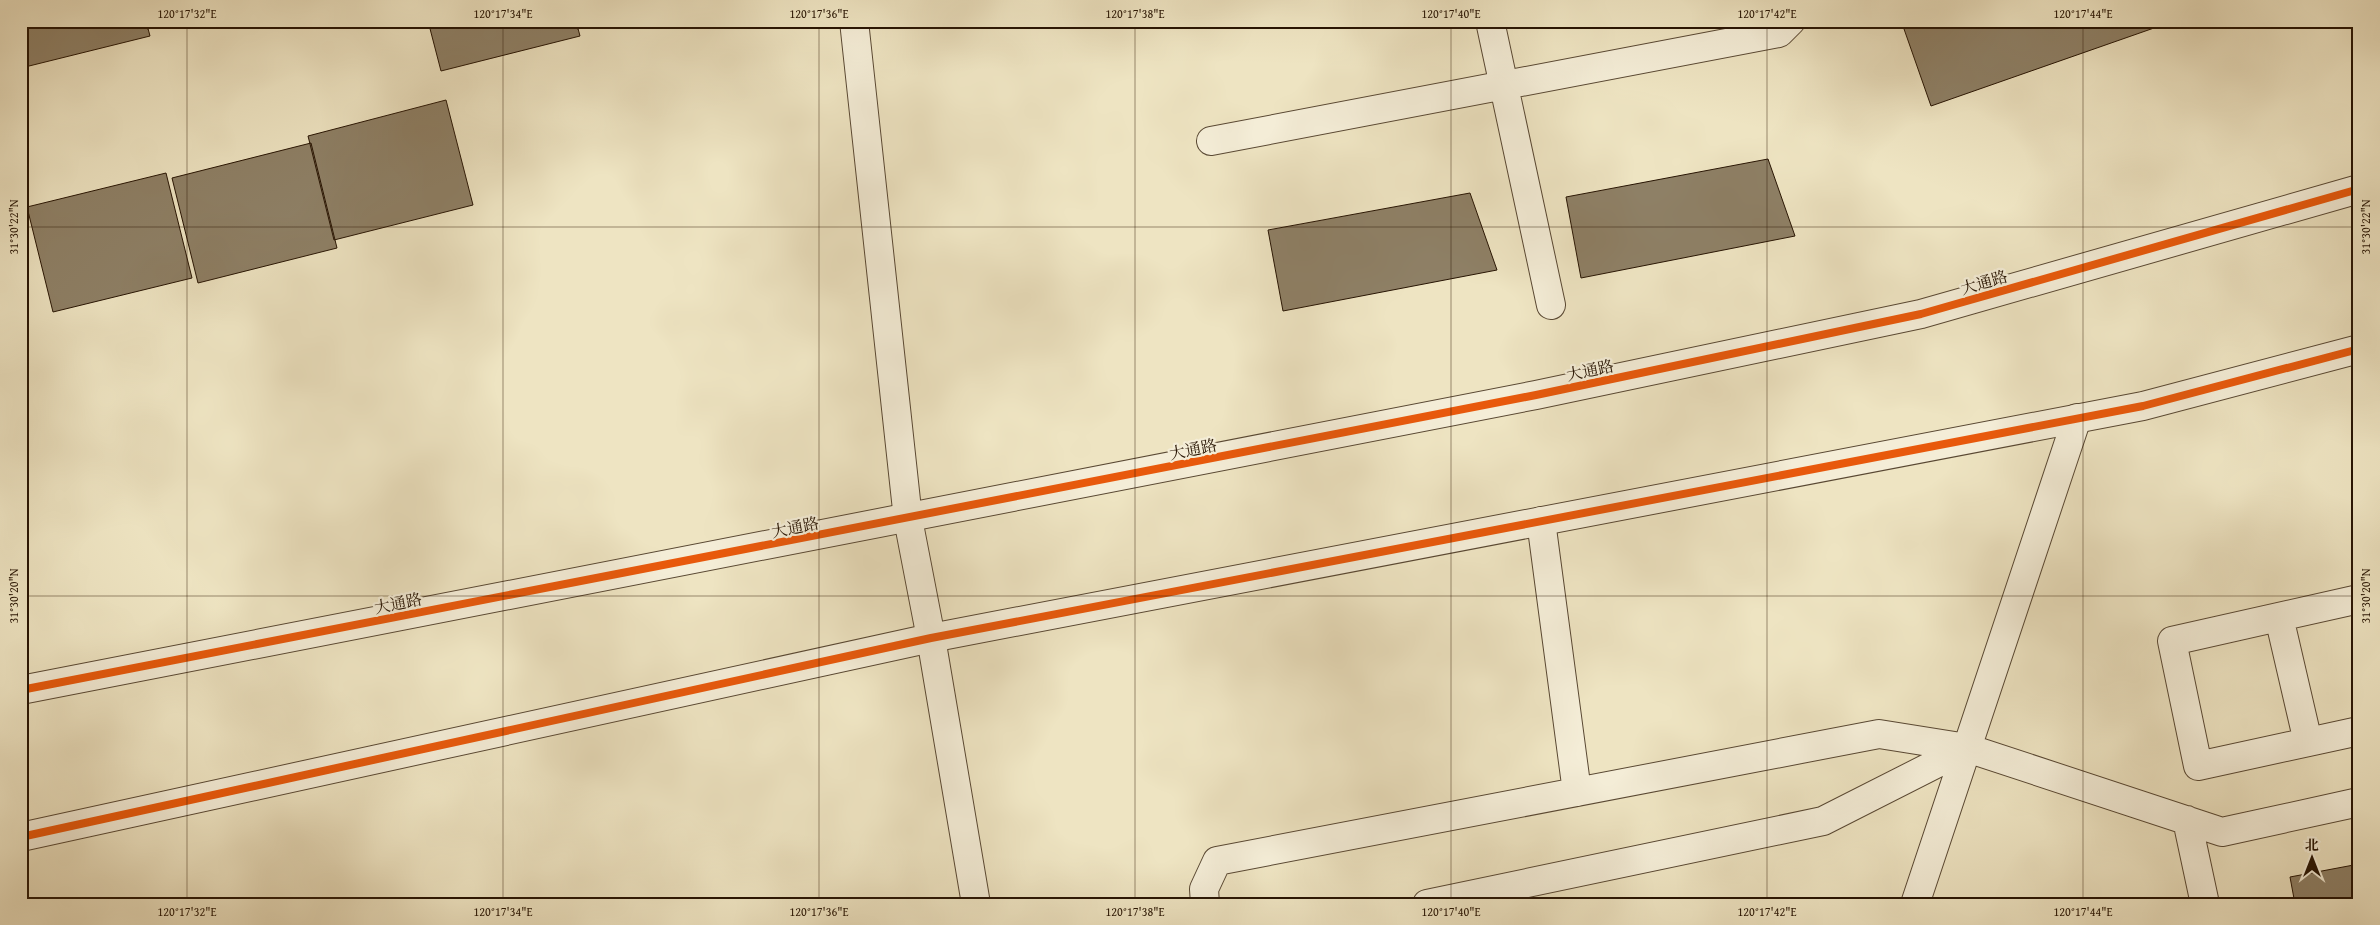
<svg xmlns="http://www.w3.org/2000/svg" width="2380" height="925" font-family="'Gentium Book Plus','Noto Serif SC',serif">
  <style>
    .building { fill: #8e8066; stroke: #271403 }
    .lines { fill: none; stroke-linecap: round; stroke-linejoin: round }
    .minor-casing { stroke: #594833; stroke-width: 30 }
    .tertiary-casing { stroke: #594833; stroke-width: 30 }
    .minor { stroke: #f4edd7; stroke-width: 28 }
    .tertiary { stroke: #f4edd7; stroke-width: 28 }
    .cycleway-casing { stroke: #f4edd7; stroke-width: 11 }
    .cycleway { stroke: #e8590c; stroke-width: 8 }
    .ticks { fill: none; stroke: #271403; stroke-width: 1; stroke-opacity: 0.45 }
    .labels { text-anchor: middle; stroke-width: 4.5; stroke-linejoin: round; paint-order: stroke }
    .street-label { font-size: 16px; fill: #271403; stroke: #f4edd7 }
    .neatline { fill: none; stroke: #271403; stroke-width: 2 }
    .ticks-label { font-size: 12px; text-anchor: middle; fill: #271403 }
  </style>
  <rect width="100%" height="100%" fill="#eee4c2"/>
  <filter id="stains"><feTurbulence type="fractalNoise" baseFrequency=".004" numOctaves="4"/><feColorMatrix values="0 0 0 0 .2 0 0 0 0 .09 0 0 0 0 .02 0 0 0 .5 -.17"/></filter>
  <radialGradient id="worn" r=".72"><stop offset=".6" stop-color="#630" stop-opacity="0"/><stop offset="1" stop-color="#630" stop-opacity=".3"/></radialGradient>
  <!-- building -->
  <path class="building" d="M21,21H146L150,36L21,68Z
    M145,21H177L147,29Z
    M428,21H576L580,36L441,71Z
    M575,21H607L577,29Z
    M1926,21H2174L1931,106L1904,29Z
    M446,100L473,205L334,240L308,136Z
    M311,143L337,248L198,283L172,178Z
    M1768,159L1795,236L1581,278L1566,197Z
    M166,173L192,278L53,312L27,207Z
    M1470,193L1497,270L1283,311L1268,230Z
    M2359,864V904H2295L2290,877Z"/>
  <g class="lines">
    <defs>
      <path id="minor" d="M854,21L908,519L931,638L976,904
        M1490,21L1551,305
        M1211,141L1779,33L1791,21
        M1541,521L1577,792
        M2359,599L2172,641L2198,766L2359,731
        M2279,617L2308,742
        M2187,820L2205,904
        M1205,904L1204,889L1217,861L1879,734L1967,748
        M1427,904L1823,821L1967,748L2222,832L2359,802
        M1915,904L2077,418"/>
      <path id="tertiary" d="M21,690L1536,395L1921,314L2359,189
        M21,837L931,638L2143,406L2359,349"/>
    </defs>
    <!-- minor casing -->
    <use href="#minor" class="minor-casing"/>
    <!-- tertiary casing -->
    <use href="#tertiary" class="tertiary-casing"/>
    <!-- minor -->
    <use href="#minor" class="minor"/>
    <!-- tertiary -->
    <use href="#tertiary" class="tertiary"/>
    <defs>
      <path id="cycleway" d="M21,690L1536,395L1921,314L2359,189
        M21,837L931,638L2143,406L2359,349"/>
    </defs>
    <!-- cycleway casing -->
    <use href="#cycleway" class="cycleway-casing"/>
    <!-- cycleway -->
    <use href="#cycleway" class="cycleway"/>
  </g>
  <!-- ticks -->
  <path class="ticks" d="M187,21V904M503,21V904M819,21V904M1135,21V904M1451,21V904M1767,21V904M2083,21V904M21,227H2359M21,596H2359"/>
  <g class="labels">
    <!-- street labels -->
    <g class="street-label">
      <text transform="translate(1984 282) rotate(-16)" y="6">大通路</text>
      <text transform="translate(1590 370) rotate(-12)" y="6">大通路</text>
      <text transform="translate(1193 449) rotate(-11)" y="6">大通路</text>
      <text transform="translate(795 527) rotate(-11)" y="6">大通路</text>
      <text transform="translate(398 603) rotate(-11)" y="6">大通路</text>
    </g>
  </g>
  <!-- margin -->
  <rect width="2380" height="925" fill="none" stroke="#eee4c2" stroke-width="55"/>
  <!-- north arrow -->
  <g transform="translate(2312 858)" stroke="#f4edd7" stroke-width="4" paint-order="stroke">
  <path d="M0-4L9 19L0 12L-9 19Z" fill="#271403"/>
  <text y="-8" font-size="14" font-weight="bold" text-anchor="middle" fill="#271403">北</text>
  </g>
  <rect x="28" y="28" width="2324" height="870" class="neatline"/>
  <g class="ticks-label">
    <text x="187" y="18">120°17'32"E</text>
    <text x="503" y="18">120°17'34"E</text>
    <text x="819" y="18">120°17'36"E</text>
    <text x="1135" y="18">120°17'38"E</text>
    <text x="1451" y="18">120°17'40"E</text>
    <text x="1767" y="18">120°17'42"E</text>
    <text x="2083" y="18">120°17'44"E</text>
    <text transform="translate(14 227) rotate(-90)" y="4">31°30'22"N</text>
    <text transform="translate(2366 227) rotate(-90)" y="4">31°30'22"N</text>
    <text transform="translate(14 596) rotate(-90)" y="4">31°30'20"N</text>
    <text transform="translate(2366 596) rotate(-90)" y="4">31°30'20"N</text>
    <text x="187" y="916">120°17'32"E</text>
    <text x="503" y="916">120°17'34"E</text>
    <text x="819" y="916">120°17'36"E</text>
    <text x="1135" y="916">120°17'38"E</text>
    <text x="1451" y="916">120°17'40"E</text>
    <text x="1767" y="916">120°17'42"E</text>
    <text x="2083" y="916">120°17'44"E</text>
  </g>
  <rect width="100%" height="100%" filter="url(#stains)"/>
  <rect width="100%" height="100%" fill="url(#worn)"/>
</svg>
